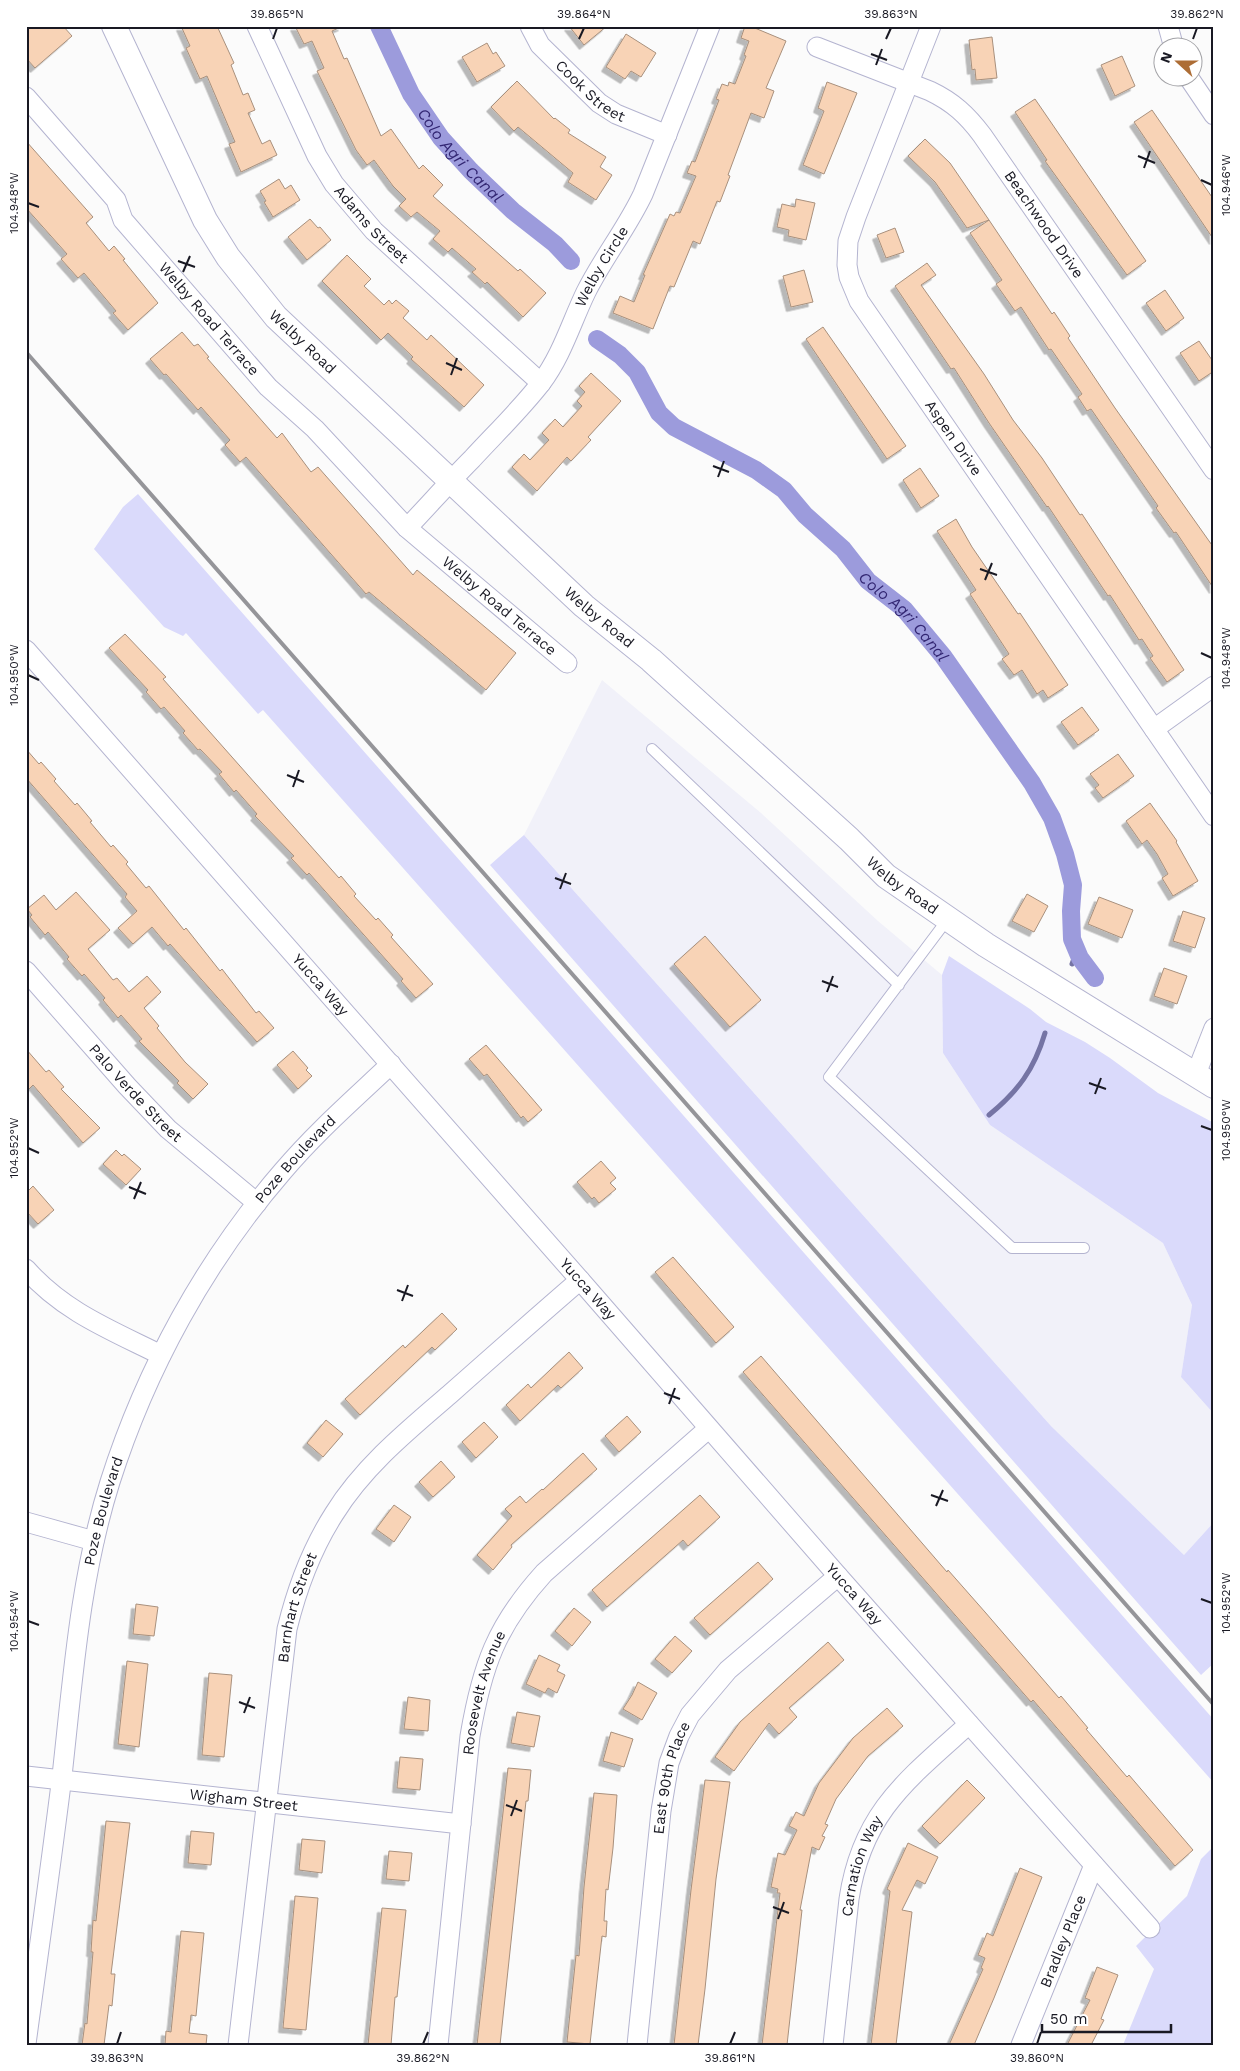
<svg xmlns="http://www.w3.org/2000/svg" width="1240" height="2071" font-family="'Work Sans',sans-serif">
  <style>
    .built { fill: #f1f1f9 }
    .green { fill: #dadafb }
    .lines { fill: none; stroke-linecap: round; stroke-linejoin: round }
    .stream { stroke: #7574a4; stroke-width: 5 }
    .canal { stroke: #9c9bdc; stroke-width: 18 }
    .building { fill: #f8d3b6; stroke: #a8907d; filter: url(#shadow) }
    .service-casing { stroke: #b4b4d0; stroke-width: 12 }
    .minor-casing { stroke: #b4b4d0; stroke-width: 21 }
    .tertiary-casing { stroke: #b4b4d0; stroke-width: 26 }
    .service { stroke: #fff; stroke-width: 10 }
    .minor { stroke: #fff; stroke-width: 19 }
    .tertiary { stroke: #fff; stroke-width: 24 }
    .rail { stroke: #959599; stroke-width: 4 }
    .ticks { fill: none; stroke: #191923; stroke-width: 2 }
    .labels { text-anchor: middle; stroke-width: 5; stroke-linejoin: round; paint-order: stroke }
    .street-label { font-size: 15px; fill: #191923; stroke: #fff }
    .water-label { font-size: 16px; font-style: italic; fill: #332773; stroke: #fff }
    .neatline { fill: none; stroke: #191923; stroke-width: 2 }
    .ticks-label { font-size: 12px; text-anchor: middle; fill: #191923 }
  </style>
  <defs>
    <filter id="shadow"><feDropShadow dx="-4.5" dy="4.5" stdDeviation="0" flood-color="#0004"/></filter>
  </defs>
  <rect width="100%" height="100%" fill="#fbfbfb"/>
  <!-- built -->
  <path class="built" d="M602,680L761,813L878,921L942,975L943,1053L990,1125L1163,1243L1192,1305L1181,1377L1214,1414V1522L1184,1555L1051,1426L524,835Z"/>
  <!-- green -->
  <path class="green" d="M138,494L1214,1720V1783L263,710L258,714L186,633L183,636L164,627L94,549L123,507Z
    M524,835L1051,1426L1184,1555L1214,1522V1663L1201,1675L490,865Z
    M949,956L1030,1009L1046,1022L1085,1042L1110,1058L1158,1093L1214,1123V1414L1181,1377L1192,1305L1163,1243L990,1125L943,1053L942,975Z
    M1214,1846V2045H1123L1154,1969L1136,1946L1187,1896L1201,1859Z"/>
  <g class="lines">
    <!-- stream -->
    <path class="stream" d="M1072,964L1077,951
      M989,1115C1018,1091 1034,1070 1045,1033"/>
    <!-- canal -->
    <g class="canal">
      <path id="s1" d="M379,26L411,94L441,138L471,171L513,211L555,244L571,261"/>
      <path id="s2" d="M597,339L620,355L637,372L659,413L674,427L756,470L784,490L805,515L843,549L868,581L904,609L943,656L1032,783L1052,818L1065,854L1073,885L1071,911L1072,939L1080,958L1095,978"/>
    </g>
  </g>
  <!-- building -->
  <path class="building" d="M26,26H63L72,36L35,68L26,58Z
    M181,26H217L234,63L231,65L243,95L248,93L255,110L248,113L262,144L270,140L277,155L241,172L229,144L235,142L207,76L200,79L186,48L190,46Z
    M295,26H343L332,31L344,59L347,58L381,136L391,129L419,169L423,165L443,185L433,196L518,271L520,269L546,293L523,317L487,282L485,284L472,272L476,269L452,248L448,252L433,239L440,231L417,212L411,217L399,206L406,199L393,186L374,160L367,165L356,150L317,71L324,68L312,41L304,44Z
    M569,26H607L584,45Z
    M745,26H750L786,41L766,88L774,91L764,118L751,113L728,175L730,176L720,202L717,201L700,244L693,241L674,287L670,286L653,329L613,313L620,296L634,302L645,275H643L670,214L674,216L676,212L680,213L696,176L687,173L692,161L695,162L719,100L716,99L722,84L728,86L729,82L735,84L746,56L744,55L749,41L741,38Z
    M626,34L656,53L641,77L631,71L625,79L606,67Z
    M992,37L997,78L976,80L975,69L972,70L969,40Z
    M487,43L493,54L496,52L505,66L477,82L462,57Z
    M1122,56L1135,86L1115,96L1101,65Z
    M517,81L554,119L555,118L570,130L568,133L606,157L600,167L612,175L596,200L568,182L573,173L518,127L514,131L491,107Z
    M827,82L857,93L824,174L803,165L824,111L818,108Z
    M1035,99L1146,261L1127,275L1045,161L1047,160L1015,112Z
    M1152,110L1214,200V240L1134,122Z
    M925,139L950,163L989,220L967,228L935,182L908,156Z
    M26,141L93,217L86,223L109,251L114,246L125,259L123,260L158,303L128,330L113,313L116,311L84,273L78,278L61,259L67,254L26,208Z
    M279,179L285,189L291,185L300,200L273,217L264,202L266,201L260,191Z
    M796,199L815,203L806,240L788,236L789,230L777,227L782,204L795,207Z
    M310,219L318,228L320,227L331,240L307,260L288,237Z
    M989,220L1052,314L1054,312L1070,336L1068,338L1115,408L1214,548V589L1176,532L1174,533L1156,508L1158,506L1091,409L1087,411L1078,397L1082,394L1051,349L1049,350L1021,307L1015,311L996,284L1002,280L970,233Z
    M895,228L904,252L886,258L877,235Z
    M347,255L371,279L364,286L384,305L389,300L392,304L396,300L409,311L403,318L427,340L431,335L484,385L464,407L411,359L413,357L388,333L381,340L322,281Z
    M927,263L936,275L921,285L984,374L1013,420L1042,458L1080,515L1082,514L1184,670L1167,682L1150,658L1153,656L1142,639L1139,640L1110,595L1108,596L1048,506L1047,507L989,423L954,368L951,369L895,286Z
    M804,270L813,302L791,307L783,276Z
    M1165,290L1184,318L1166,331L1146,303Z
    M823,327L906,446L887,459L806,339Z
    M182,332L194,346L198,344L209,357L207,358L277,438L282,433L311,472L318,467L413,575L417,570L516,653L486,690L369,592L366,594L246,457L240,462L225,445L230,440L201,407L198,410L166,374L164,375L150,359Z
    M1199,341L1214,363V371L1199,381L1180,353Z
    M591,373L621,401L588,437L591,440L571,461L567,457L537,491L512,467L524,454L530,460L549,440L542,433L555,419L563,427L582,406L577,401L585,392L579,386Z
    M920,468L939,496L921,508L903,480Z
    M956,519L972,547L1018,614L1020,613L1068,685L1048,698L1043,690L1037,694L1022,670L1014,675L1002,659L1009,654L970,594L976,590L937,531Z
    M125,634L166,677L163,679L339,878L341,876L356,894L354,896L376,920L378,918L393,935L391,937L433,984L416,998L401,981L403,979L309,873L307,875L291,858L294,856L255,816L257,814L236,790L234,792L219,774L222,772L200,749L198,750L183,733L185,731L164,707L161,709L146,692L148,690L109,648Z
    M1082,707L1099,730L1078,745L1061,722Z
    M26,749L39,764L41,762L56,779L54,781L75,805L77,803L92,821L90,822L111,847L113,845L128,862L126,864L146,888L149,886L184,930L186,928L220,971L222,969L256,1013L259,1011L274,1028L257,1042L170,944L168,946L152,927L133,944L118,928L137,911L125,897L127,894L26,778Z
    M1118,754L1134,776L1103,798L1095,788L1099,785L1090,774Z
    M1150,803L1177,841L1176,842L1198,881L1173,896L1162,878L1168,874L1157,854L1147,840L1142,844L1126,821Z
    M76,892L110,930L88,949L113,980L117,978L129,992L147,976L161,992L144,1008L159,1026L157,1028L185,1062L208,1084L193,1099L177,1083L179,1081L139,1041L142,1039L121,1015L118,1018L103,1000L105,998L84,974L82,976L67,959L69,957L48,932L45,935L30,917L32,915L27,909L44,895L56,910Z
    M1027,894L1048,906L1034,932L1012,921Z
    M1099,897L1133,910L1122,938L1088,924Z
    M1183,911L1205,918L1195,948L1173,941Z
    M705,936L761,1000L730,1027L674,964Z
    M1164,968L1187,976L1177,1004L1154,996Z
    M486,1045L542,1110L528,1122L523,1116L521,1118L487,1074L484,1076L469,1059Z
    M26,1049L46,1072L49,1070L64,1087L61,1089L100,1128L83,1143L33,1085L26,1092Z
    M293,1051L308,1068L306,1070L312,1076L298,1089L277,1065Z
    M116,1150L122,1156L124,1154L141,1169L126,1185L103,1164Z
    M601,1161L616,1178L610,1183L616,1189L599,1203L594,1197L592,1199L577,1182Z
    M33,1186L54,1210L38,1224L26,1211V1193Z
    M673,1257L734,1327L716,1343L655,1272Z
    M442,1313L457,1329L435,1350L432,1347L360,1415L345,1399L403,1345L405,1348Z
    M569,1352L583,1368L561,1388L558,1385L520,1421L506,1405L528,1384L531,1388Z
    M761,1356L947,1572L948,1570L985,1612L1059,1698L1061,1696L1088,1728L1086,1729L1127,1777L1129,1775L1193,1850L1175,1866L1033,1700L1031,1702L743,1372Z
    M627,1416L641,1432L619,1452L605,1436Z
    M326,1420L343,1434L323,1457L307,1443Z
    M484,1422L498,1437L476,1458L462,1442Z
    M583,1453L597,1469L511,1545L512,1547L493,1570L477,1555L512,1516L505,1509L520,1496L526,1503L542,1489L543,1490Z
    M441,1461L455,1477L433,1497L419,1482Z
    M700,1495L720,1517L688,1546L683,1540L607,1607L592,1590Z
    M394,1505L411,1517L394,1542L376,1529Z
    M758,1562L773,1579L710,1635L694,1618Z
    M136,1604L158,1607L154,1636L133,1634Z
    M574,1608L591,1622L572,1646L555,1631Z
    M675,1636L692,1651L672,1673L655,1659Z
    M828,1642L844,1660L789,1708L797,1717L779,1734L769,1723L734,1771L715,1757L740,1722Z
    M539,1655L560,1665L557,1671L565,1675L557,1693L548,1688L545,1693L526,1684Z
    M127,1661L148,1664L139,1747L118,1744Z
    M209,1673L232,1675L224,1757L202,1755Z
    M638,1682L657,1693L642,1720L623,1709L632,1695Z
    M408,1697L430,1700L428,1731L404,1729Z
    M887,1708L903,1726L868,1756L836,1799L825,1824L828,1825L822,1836L825,1837L819,1850L812,1847L800,1910H802L787,2045H762L780,1893H777L778,1889L771,1887L778,1853L785,1855L797,1830L789,1826L796,1812L804,1816L819,1783L853,1738Z
    M517,1712L540,1716L534,1747L511,1743Z
    M611,1732L633,1739L624,1767L603,1761Z
    M400,1757L423,1759L420,1790L397,1788Z
    M508,1768L531,1770L528,1801H526L500,2045H477Z
    M705,1780L730,1782L716,1879L705,1989L698,2045H674L691,1890Z
    M967,1780L985,1798L940,1844L922,1826Z
    M594,1793L617,1795L613,1848L608,1890L606,1889L604,1921H607L606,1937L602,1936L590,2044L567,2042L576,1955L579,1956L584,1887Z
    M106,1821L130,1823L111,1974H115L112,2006L109,2005L104,2045H82L85,2023L87,2024L93,1952H91L93,1920L96,1921Z
    M191,1831L214,1833L211,1865L188,1863Z
    M302,1839L325,1841L322,1873L299,1870Z
    M908,1843L938,1857L925,1884L917,1880L902,1910L912,1912L896,2045H871L890,1891L887,1889Z
    M389,1851L412,1853L409,1881L386,1879Z
    M1020,1868L1042,1877L994,1998L974,2045H949L983,1969L981,1968L985,1958L978,1955L987,1933L993,1936Z
    M295,1896L318,1898L306,2030L283,2028Z
    M382,1908L406,1910L397,1997H395L391,2045H368Z
    M181,1931L204,1933L196,2016L191,2015L189,2033L207,2035L206,2045H165L166,2031L171,2032Z
    M1097,1967L1118,1975L1101,2019L1104,2020L1091,2045H1067L1090,2000L1085,1998Z"/>
  <g class="lines">
    <defs>
      <path id="service" d="M652,749L899,985
        M947,920L829,1077L1012,1248H1084"/>
      <g id="minor">
        <path id="s3" d="M257,26L317,156L334,184L374,231L541,383"/>
        <path id="s4" d="M530,26L540,45L599,103L616,114L667,135"/>
        <path id="s5" d="M931,26L856,217L848,241L847,265L849,277L859,301L1214,816"/>
        <path d="M1168,26L1174,48"/>
        <path id="s6" d="M817,47L930,91C953,102 967,115 982,135L1214,470"/>
        <path d="M1189,78L1214,115"/>
        <path id="s7" d="M26,97L116,200L123,220L268,387L315,429L407,528L567,663"/>
        <path id="s8" d="M407,528C429,505 450,481 472,459C495,434 520,410 541,383C562,355 571,323 586,292C603,258 627,228 643,194L710,26"/>
        <path id="s9" d="M26,650L580,1280L838,1576L1150,1928"/>
        <path d="M1154,729L1214,686"/>
        <path id="s10" d="M26,971L127,1086L168,1129L257,1203"/>
        <path d="M1196,1074L1214,1028"/>
        <path d="M26,1269C64,1312 111,1330 161,1355"/>
        <path d="M26,1522L94,1541"/>
        <path id="s11" d="M26,1776L461,1824"/>
        <path id="s12" d="M26,2044C38,1955 51,1865 62,1776C73,1677 80,1577 110,1482C146,1369 205,1261 283,1171C316,1132 354,1099 391,1064"/>
        <path id="s13" d="M238,2045L287,1629C297,1588 311,1550 334,1514C363,1467 407,1431 449,1395C493,1356 536,1318 580,1280"/>
        <path id="s14" d="M438,2045L470,1736C482,1666 496,1626 544,1573L708,1429"/>
        <path id="s15" d="M637,2045L661,1811L669,1763L679,1736L690,1715L728,1670L838,1576"/>
        <path id="s16" d="M833,2045L849,1899C862,1812 908,1779 969,1724"/>
        <path id="s17" d="M1021,2045L1094,1865"/>
      </g>
      <g id="tertiary">
        <path id="s18" d="M114,26L205,220L228,257L276,317L584,606L651,660L849,839L886,876L986,945L1214,1086"/>
      </g>
    </defs>
    <!-- service casing -->
    <use href="#service" class="service-casing"/>
    <!-- minor casing -->
    <use href="#minor" class="minor-casing"/>
    <!-- tertiary casing -->
    <use href="#tertiary" class="tertiary-casing"/>
    <!-- service -->
    <use href="#service" class="service"/>
    <!-- minor -->
    <use href="#minor" class="minor"/>
    <!-- tertiary -->
    <use href="#tertiary" class="tertiary"/>
    <!-- rail -->
    <path class="rail" d="M26,352L1214,1705"/>
  </g>
  <!-- ticks -->
  <path class="ticks" d="M273,39L277,28M579,39L584,28M886,39L891,28M1193,39L1197,28M871,54L887,60M876,65L882,49M1138,156L1155,163M1144,168L1150,151M1201,180L1212,185M28,203L39,207M178,261L195,267M183,272L190,256M446,363L462,370M451,375L457,358M713,466L729,472M718,477L724,461M980,569L997,575M985,580L992,563M1201,653L1212,658M28,675L39,680M287,775L304,782M293,787L299,770M555,878L571,884M560,889L566,873M822,981L838,987M827,992L833,976M1089,1083L1106,1089M1095,1094L1101,1078M1201,1126L1212,1130M28,1148L39,1153M129,1187L146,1194M134,1199L141,1182M397,1290L413,1296M402,1301L408,1285M664,1393L680,1399M669,1404L675,1388M931,1495L948,1501M936,1506L943,1490M1201,1599L1212,1603M28,1621L39,1625M239,1702L255,1708M244,1713L250,1697M506,1805L522,1811M511,1816L517,1800M773,1907L789,1913M778,1919L784,1902M117,2044L121,2032M423,2044L428,2032M730,2044L735,2032M1037,2044L1041,2032"/>
  <g class="labels">
    <!-- street labels -->
    <g class="street-label">
      <text dy="5" stroke="none"><textPath href="#s4" startOffset="90">Cook Street</textPath></text>
      <text dy="5" stroke="none"><textPath href="#s3" startOffset="231">Adams Street</textPath></text>
      <text dy="5" stroke="none"><textPath href="#s6" startOffset="299">Beachwood Drive</textPath></text>
      <text dy="5" stroke="none"><textPath href="#s8" startOffset="329">Welby Circle</textPath></text>
      <text dy="5" stroke="none"><textPath href="#s7" startOffset="289">Welby Road Terrace</textPath></text>
      <text dy="5" stroke="none"><textPath href="#s18" startOffset="371">Welby Road</textPath></text>
      <text dy="5" stroke="none"><textPath href="#s5" startOffset="459">Aspen Drive</textPath></text>
      <text dy="5" stroke="none"><textPath href="#s7" startOffset="698">Welby Road Terrace</textPath></text>
      <text dy="5" stroke="none"><textPath href="#s18" startOffset="776">Welby Road</textPath></text>
      <text dy="5" stroke="none"><textPath href="#s18" startOffset="1181">Welby Road</textPath></text>
      <text dy="5" stroke="none"><textPath href="#s9" startOffset="446">Yucca Way</textPath></text>
      <text dy="5" stroke="none"><textPath href="#s10" startOffset="164">Palo Verde Street</textPath></text>
      <text dy="5" stroke="none"><textPath href="#s12" startOffset="944">Poze Boulevard</textPath></text>
      <text dy="5" stroke="none"><textPath href="#s9" startOffset="851">Yucca Way</textPath></text>
      <text dy="5" stroke="none"><textPath href="#s12" startOffset="539">Poze Boulevard</textPath></text>
      <text dy="5" stroke="none"><textPath href="#s9" startOffset="1256">Yucca Way</textPath></text>
      <text dy="5" stroke="none"><textPath href="#s13" startOffset="442">Barnhart Street</textPath></text>
      <text dy="5" stroke="none"><textPath href="#s14" startOffset="356">Roosevelt Avenue</textPath></text>
      <text dy="5" stroke="none"><textPath href="#s15" startOffset="270">East 90th Place</textPath></text>
      <text dy="5" stroke="none"><textPath href="#s11" startOffset="219">Wigham Street</textPath></text>
      <text dy="5" stroke="none"><textPath href="#s16" startOffset="182">Carnation Way</textPath></text>
      <text dy="5" stroke="none"><textPath href="#s17" startOffset="112">Bradley Place</textPath></text>
    </g>
    <!-- water labels -->
    <g class="water-label">
      <text dy="6" stroke="none"><textPath href="#s1" startOffset="154">Colo Agri Canal</textPath></text>
      <text dy="6" stroke="none"><textPath href="#s2" startOffset="421">Colo Agri Canal</textPath></text>
    </g>
  </g>
  <!-- border -->
  <rect width="1240" height="2071" fill="none" stroke="#ffffff" stroke-width="55"/>
  <!-- north arrow -->
  <g transform="translate(1178 62) rotate(291)"><circle r="24" fill="#ffffff" stroke="#a3a3a7"/>
  <path d="M0-4L9 19L0 12L-9 19Z" fill="#ad6d35"/>
  <text y="-8" font-size="14" font-weight="bold" text-anchor="middle" fill="#191923">N</text>
  </g>
  <!-- scale -->
  <path d="M1042 2024v8h129v-8" fill="none" stroke="#191923" stroke-width="2.5"/>
  <text x="1050" y="2024" font-size="15" fill="#191923" stroke="#ffffff" stroke-width="4" paint-order="stroke">50 m</text>
  <rect x="28" y="28" width="1184" height="2016" class="neatline"/>
  <g class="ticks-label">
    <text x="277" y="18">39.865°N</text>
    <text x="584" y="18">39.864°N</text>
    <text x="891" y="18">39.863°N</text>
    <text x="1197" y="18">39.862°N</text>
    <text transform="translate(1226 185) rotate(-90)" y="4">104.946°W</text>
    <text transform="translate(14 203) rotate(-90)" y="4">104.948°W</text>
    <text transform="translate(1226 658) rotate(-90)" y="4">104.948°W</text>
    <text transform="translate(14 675) rotate(-90)" y="4">104.950°W</text>
    <text transform="translate(1226 1130) rotate(-90)" y="4">104.950°W</text>
    <text transform="translate(14 1148) rotate(-90)" y="4">104.952°W</text>
    <text transform="translate(1226 1603) rotate(-90)" y="4">104.952°W</text>
    <text transform="translate(14 1621) rotate(-90)" y="4">104.954°W</text>
    <text x="117" y="2062">39.863°N</text>
    <text x="423" y="2062">39.862°N</text>
    <text x="730" y="2062">39.861°N</text>
    <text x="1037" y="2062">39.860°N</text>
  </g>
</svg>
